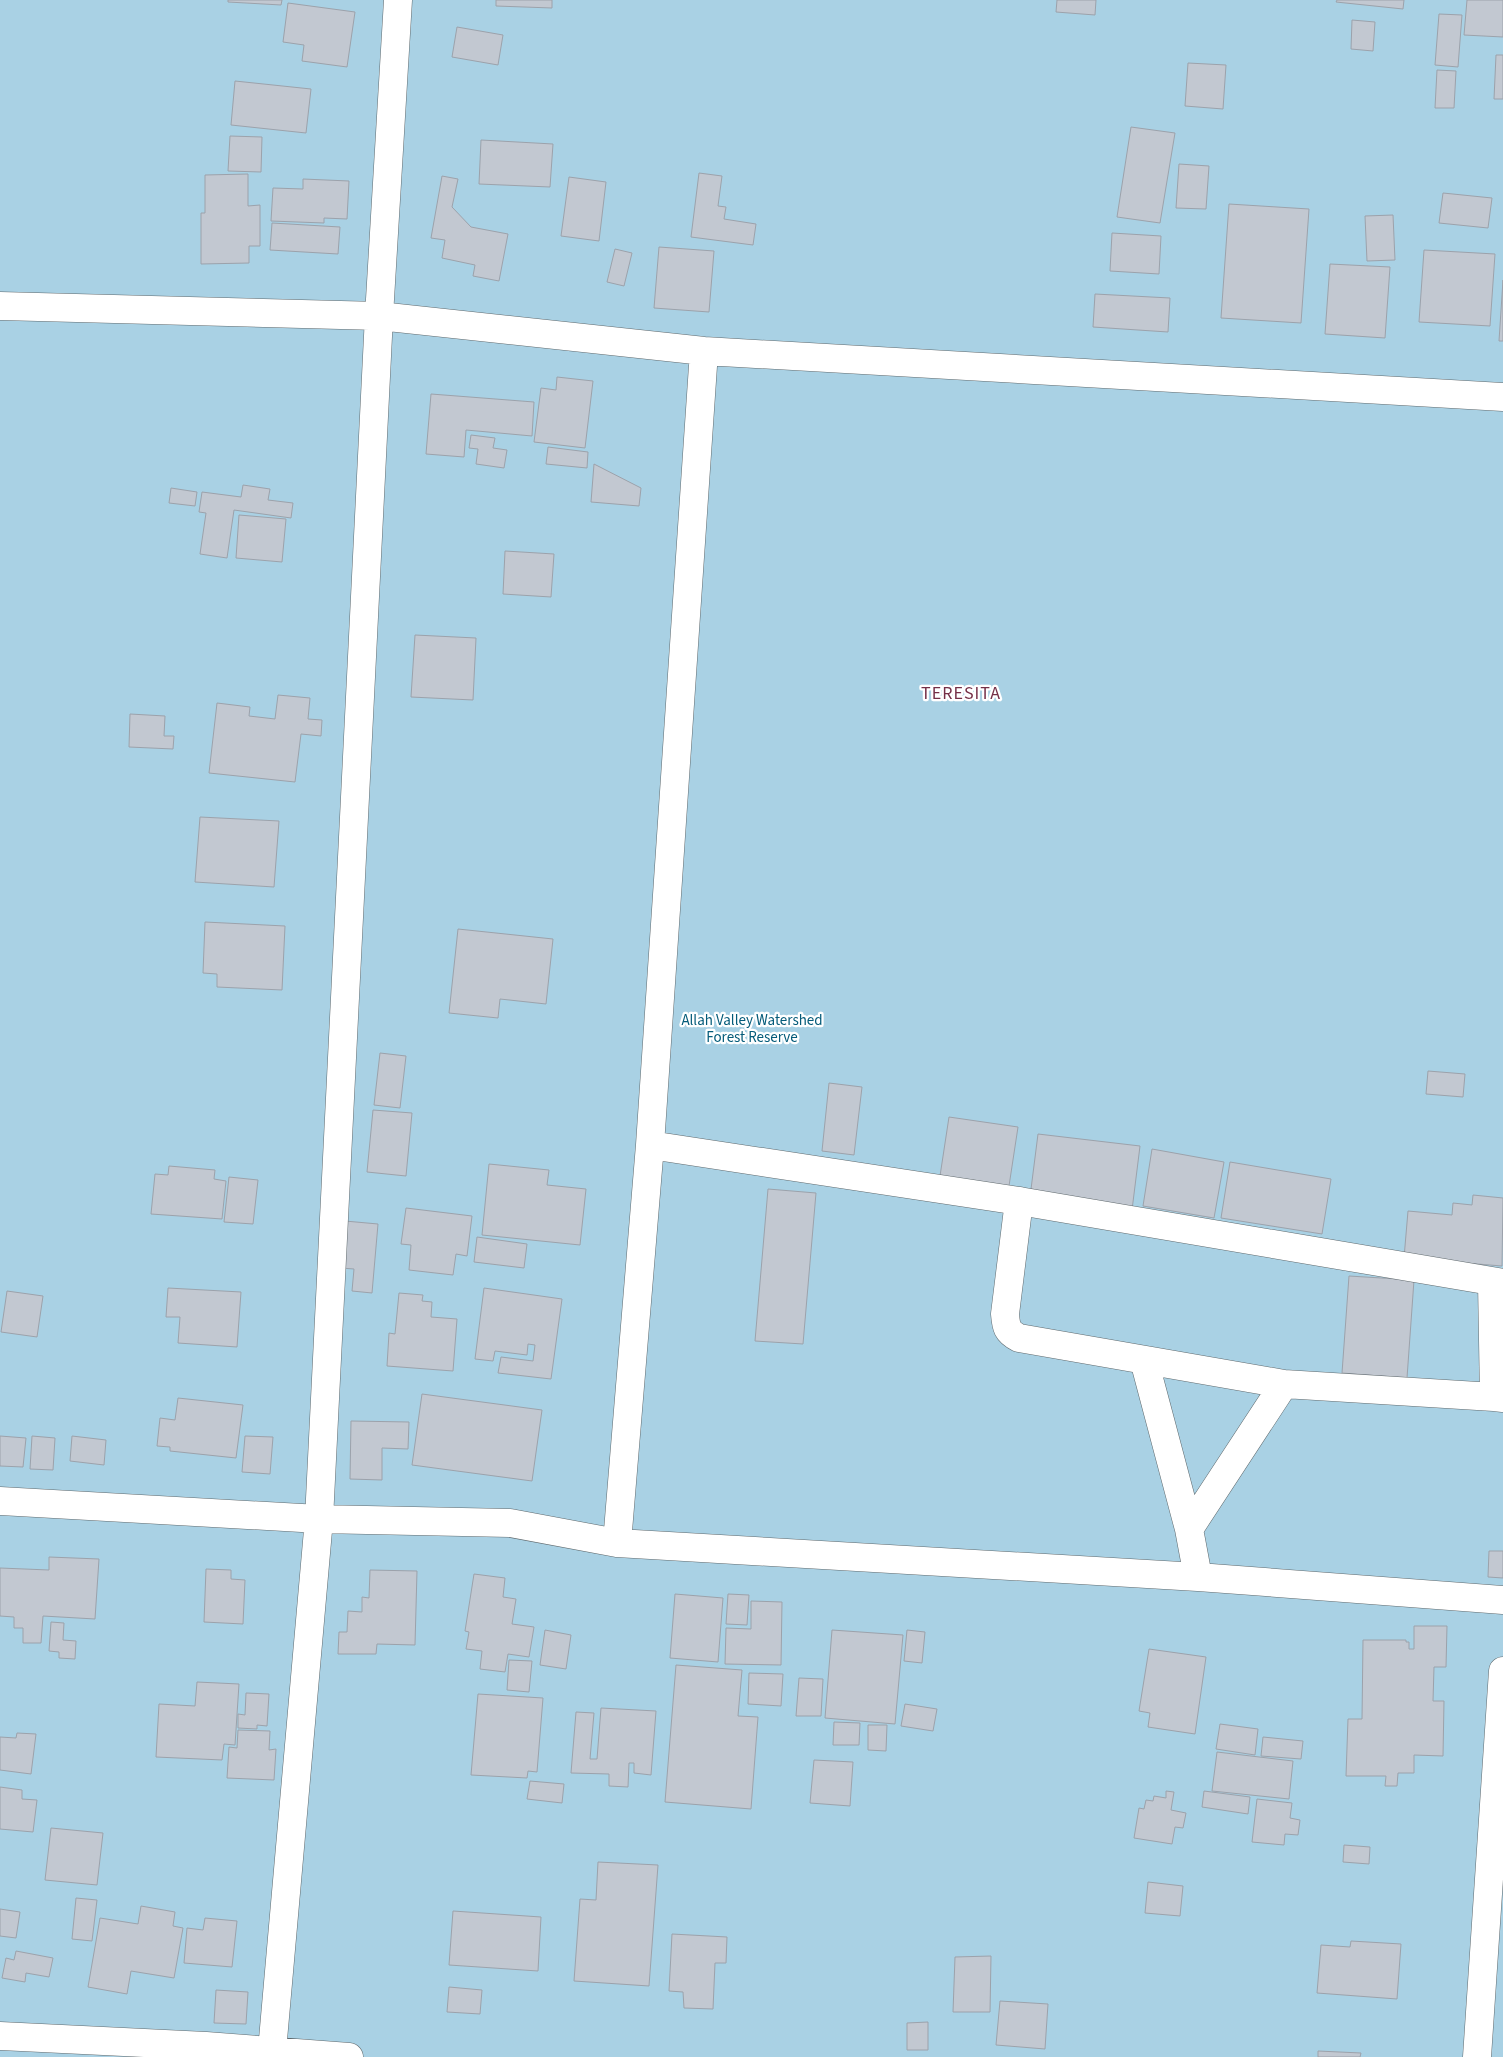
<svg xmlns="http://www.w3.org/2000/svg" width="1503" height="2057" font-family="'Source Sans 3',sans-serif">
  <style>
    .green { fill: #a9d1e4 }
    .building { fill: #c2c8d1; stroke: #9ca2ab }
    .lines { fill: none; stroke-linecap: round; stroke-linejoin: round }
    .minor-casing { stroke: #606a6e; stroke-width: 29 }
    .minor { stroke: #fff; stroke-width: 28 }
    .labels { text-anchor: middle; stroke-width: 4.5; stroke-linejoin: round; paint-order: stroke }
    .park-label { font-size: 15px; fill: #045b79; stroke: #fff }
    .quarter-label { font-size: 18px; letter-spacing: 1px; fill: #742f47; stroke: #fff }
  </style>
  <rect width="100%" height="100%" fill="#e5f1f6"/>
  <!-- green -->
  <path class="green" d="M0,0H1503V2057H0Z"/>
  <!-- building -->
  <path class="building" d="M228,0H282L281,5L228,2Z
    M496,0H552V8L496,6Z
    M1057,0H1096L1095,15L1056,12Z
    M1337,0H1404L1403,9L1336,2Z
    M1467,0H1503V37L1464,35Z
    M288,3L355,12L347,67L302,61L304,45L283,42Z
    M1439,14L1462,15L1458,67L1435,65Z
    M1352,20L1375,22L1373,51L1351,49Z
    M457,27L503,35L498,65L452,57Z
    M1496,55H1503V99H1494Z
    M1188,63L1226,65L1223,109L1185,106Z
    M1437,70L1456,71L1454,108H1435Z
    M235,81L311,89L306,133L231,125Z
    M1131,127L1175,133L1160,223L1117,217Z
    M230,136L262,137L261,172L228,171Z
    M481,140L553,144L550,187L479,184Z
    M1179,164L1209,166L1206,209L1176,208Z
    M699,173L722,176L718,206L726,207L724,219L756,224L753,245L691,237Z
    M248,174V206L260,205V246H249V263L201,264V213H205V175Z
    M442,176L458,179L452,207L471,227L508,234L499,281L473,276L475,265L442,258L445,240L431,238Z
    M569,177L606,182L599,241L561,236Z
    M303,179L349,181L347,219L324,218V223L271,221L273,188L303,189Z
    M1443,193L1492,198L1488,228L1439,223Z
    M1229,204L1309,209L1301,323L1221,318Z
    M1393,215L1395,260L1367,261L1365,216Z
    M272,223L340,227L338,254L270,250Z
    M1112,233L1161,236L1159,274L1110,271Z
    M659,247L714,251L709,312L654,308Z
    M615,249L632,253L624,286L607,282Z
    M1424,250L1495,254L1490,326L1419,322Z
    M1330,264L1390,267L1385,338L1325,334Z
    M1503,280V341H1499Z
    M1095,294L1170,298L1168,332L1093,327Z
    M557,377L593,381L585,448L534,442L541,388L556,390Z
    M431,394L534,402L532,436L466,430L464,457L426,454Z
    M471,435L495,438L493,448L507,450L504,468L476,464L478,449L469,448Z
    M548,447L588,452L587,468L546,464Z
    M594,464L641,488L639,506L591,502Z
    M243,485L270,489L268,500L293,503L291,518L234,510L227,558L200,554L206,513L199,512L202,492L241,497Z
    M171,488L197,492L195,506L169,503Z
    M239,515L286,519L282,562L236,558Z
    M505,551L554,554L551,597L503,594Z
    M415,635L476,638L473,700L411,697Z
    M278,695L310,698L308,719L322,720L321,736L301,734L295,782L209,773L217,703L250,707L249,716L275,719Z
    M130,714L165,716L164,736H174L173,749L129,747Z
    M200,817L279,821L274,887L195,882Z
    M205,922L285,926L282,990L217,987V974L203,973Z
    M458,929L553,939L546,1004L500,999L498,1018L449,1013Z
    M380,1053L406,1056L400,1108L374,1105Z
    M1428,1071L1465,1074L1463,1097L1426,1094Z
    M829,1083L862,1087L854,1155L822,1151Z
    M373,1110L412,1113L406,1176L367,1172Z
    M949,1117L1018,1127L1009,1186L940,1176Z
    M1038,1134L1140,1146L1132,1210L1030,1197Z
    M1152,1149L1224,1162L1214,1218L1143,1206Z
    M1230,1162L1331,1179L1322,1234L1221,1218Z
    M489,1164L549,1170L547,1185L586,1189L580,1245L482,1235Z
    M169,1166L215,1170L214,1179L226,1181L222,1219L151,1214L155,1174L168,1175Z
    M229,1177L258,1180L253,1224L224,1222Z
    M768,1189L816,1193L803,1344L755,1341Z
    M1473,1195L1503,1198L1502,1266L1404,1258L1408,1211L1452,1215L1453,1203L1472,1205Z
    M406,1208L472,1216L467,1256L456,1254L453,1275L409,1270L411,1245L401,1244Z
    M345,1221L378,1224L372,1293L352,1291L354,1269L341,1268Z
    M477,1237L527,1244L524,1268L474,1262Z
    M1349,1276L1414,1280L1407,1378L1342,1373Z
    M168,1288L241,1292L237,1347L178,1343L180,1317H166Z
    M484,1288L562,1299L551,1379L498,1373L501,1357L533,1361L535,1345L528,1344L527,1355L495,1351L493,1361L475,1359Z
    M7,1291L43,1296L37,1337L1,1332Z
    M399,1293L423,1295L422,1301L432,1302L431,1317L457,1319L453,1371L387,1366L389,1333L395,1334Z
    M422,1394L542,1410L532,1481L412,1465Z
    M178,1398L243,1405L236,1458L170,1451V1447L157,1446L160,1418L175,1420Z
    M351,1421L409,1422L408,1449L382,1448V1480L350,1479Z
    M0,1436L26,1438L23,1467L0,1466Z
    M32,1436L55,1438L53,1470L30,1469Z
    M72,1436L106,1440L104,1465L70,1461Z
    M245,1436L273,1437L270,1474L242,1472Z
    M1489,1551H1503V1578L1488,1577Z
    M49,1557L99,1559L95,1619L43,1616L41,1643H23V1628H14V1617L0,1616V1568L49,1570Z
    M206,1569L231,1570V1579L245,1580L243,1624L204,1622Z
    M370,1570L417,1571L415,1645L377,1644L376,1654H338L339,1632H347L348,1611L362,1612V1597L369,1598Z
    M474,1574L505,1578L503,1597L516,1599L512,1624L534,1627L529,1657L508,1654L505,1672L480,1669L482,1651L466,1649L469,1632L465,1631Z
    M675,1594L723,1598L718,1662L670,1658Z
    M728,1594L749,1595L747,1625L726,1624Z
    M751,1601L782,1602L781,1665L725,1664L726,1628L751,1629Z
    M51,1622L64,1623L63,1640L76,1641L75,1659L59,1658V1652L49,1651Z
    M1414,1626H1447L1446,1667H1434L1433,1701H1444L1443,1756L1414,1755V1773H1398L1397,1786H1385L1386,1776H1346L1348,1719H1362L1363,1640H1406V1642H1409V1649H1414Z
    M545,1630L571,1635L566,1669L540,1665Z
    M832,1630L903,1635L895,1724L825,1718Z
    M907,1630L925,1632L922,1663L904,1661Z
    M1149,1649L1206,1657L1195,1734L1148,1727L1150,1713L1139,1711Z
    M509,1660L532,1661L529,1692L507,1690Z
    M676,1665L742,1670L738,1716L758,1717L751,1809L665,1802Z
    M749,1673L783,1674L781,1706L748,1704Z
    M799,1678L823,1679L821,1716H796Z
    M197,1682L239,1684L235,1745L224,1744L222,1760L156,1757L159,1704L195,1706Z
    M246,1693L269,1694L267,1726L257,1725V1729L238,1728V1714L245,1715Z
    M478,1694L543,1698L537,1772L528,1771L527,1778L471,1775Z
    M905,1704L937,1709L933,1731L901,1726Z
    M601,1708L656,1711L651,1775L634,1773V1763H629L628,1787L609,1786V1774L571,1773L576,1712L594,1713L590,1759H597Z
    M834,1722L860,1723L859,1745H833Z
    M1220,1724L1258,1729L1255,1755L1216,1749Z
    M868,1725H887L886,1751L868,1750Z
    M238,1730L270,1731L269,1750L276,1749L274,1780L227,1778L229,1747L237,1748Z
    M17,1733L36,1734L31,1774L0,1770V1737L16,1738Z
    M1263,1737L1303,1741L1301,1759L1261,1756Z
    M1217,1752L1293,1761L1289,1799L1212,1791Z
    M814,1760L853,1762L850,1806L810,1803Z
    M530,1781L564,1784L562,1803L527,1799Z
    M0,1787L22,1790V1799L37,1800L33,1832L0,1829Z
    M1166,1791L1174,1792L1171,1810L1186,1813L1183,1828L1175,1827L1172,1844L1134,1838L1139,1808L1144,1809L1146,1800L1153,1801L1154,1796L1166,1798Z
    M1204,1791L1250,1797L1248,1814L1202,1807Z
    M1257,1799L1292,1803L1290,1818L1300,1820L1298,1835L1285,1834L1284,1845L1252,1842Z
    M51,1828L103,1833L97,1885L45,1880Z
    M1344,1845L1370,1847L1369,1864L1343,1862Z
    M598,1862L658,1865L649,1986L574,1981L580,1899L596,1900Z
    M1148,1882L1183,1886L1180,1916L1145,1913Z
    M76,1898L97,1900L92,1941L72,1939Z
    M141,1906L175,1912L173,1926L183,1928L174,1978L131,1971L127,1994L88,1987L100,1918L138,1924Z
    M0,1909L20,1912L16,1938L0,1936Z
    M453,1911L541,1917L538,1971L449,1965Z
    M205,1918L237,1921L232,1967L184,1963L187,1928L203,1930Z
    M672,1934L727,1937L726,1963H715L713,2009L684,2008L683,1992L669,1991Z
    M1351,1941L1401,1944L1397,1999L1317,1993L1321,1945L1350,1947Z
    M16,1951L53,1958L49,1977L26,1973L25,1982L2,1978L6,1958L14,1960Z
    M991,1956L990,2012H953L955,1957Z
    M449,1987L482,1990L480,2014L447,2012Z
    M216,1990L248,1992L246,2024L214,2023Z
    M1000,2001L1048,2004L1045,2049L996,2045Z
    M928,2022V2050H907V2023Z
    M1318,2051L1361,2053L1360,2057H1318Z"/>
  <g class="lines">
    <defs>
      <path id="minor" d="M0,306L379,316L704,351L1503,397
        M650,1145L1019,1201L1503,1283
        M1019,1201L1005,1314C1006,1327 1007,1332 1019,1338L1284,1384L1494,1397
        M1492,1282L1494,1397L1503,1398
        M1144,1360L1189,1529L1198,1577
        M0,1501L319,1519L510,1523L617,1543L1198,1577L1503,1600
        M1189,1529L1284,1384
        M617,1543L650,1145L704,351
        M0,2036L206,2046L349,2057
        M272,2051L319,1519L379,316L398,0
        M1477,2057L1503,1671"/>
    </defs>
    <!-- minor casing -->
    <use href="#minor" class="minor-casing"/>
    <!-- minor -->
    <use href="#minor" class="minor"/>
  </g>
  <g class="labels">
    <!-- park labels -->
    <g class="park-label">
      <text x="752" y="1025">Allah Valley Watershed<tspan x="752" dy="17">Forest Reserve</tspan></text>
    </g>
    <!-- quarter labels -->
    <g class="quarter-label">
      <text x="961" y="699">TERESITA</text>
    </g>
  </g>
</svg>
